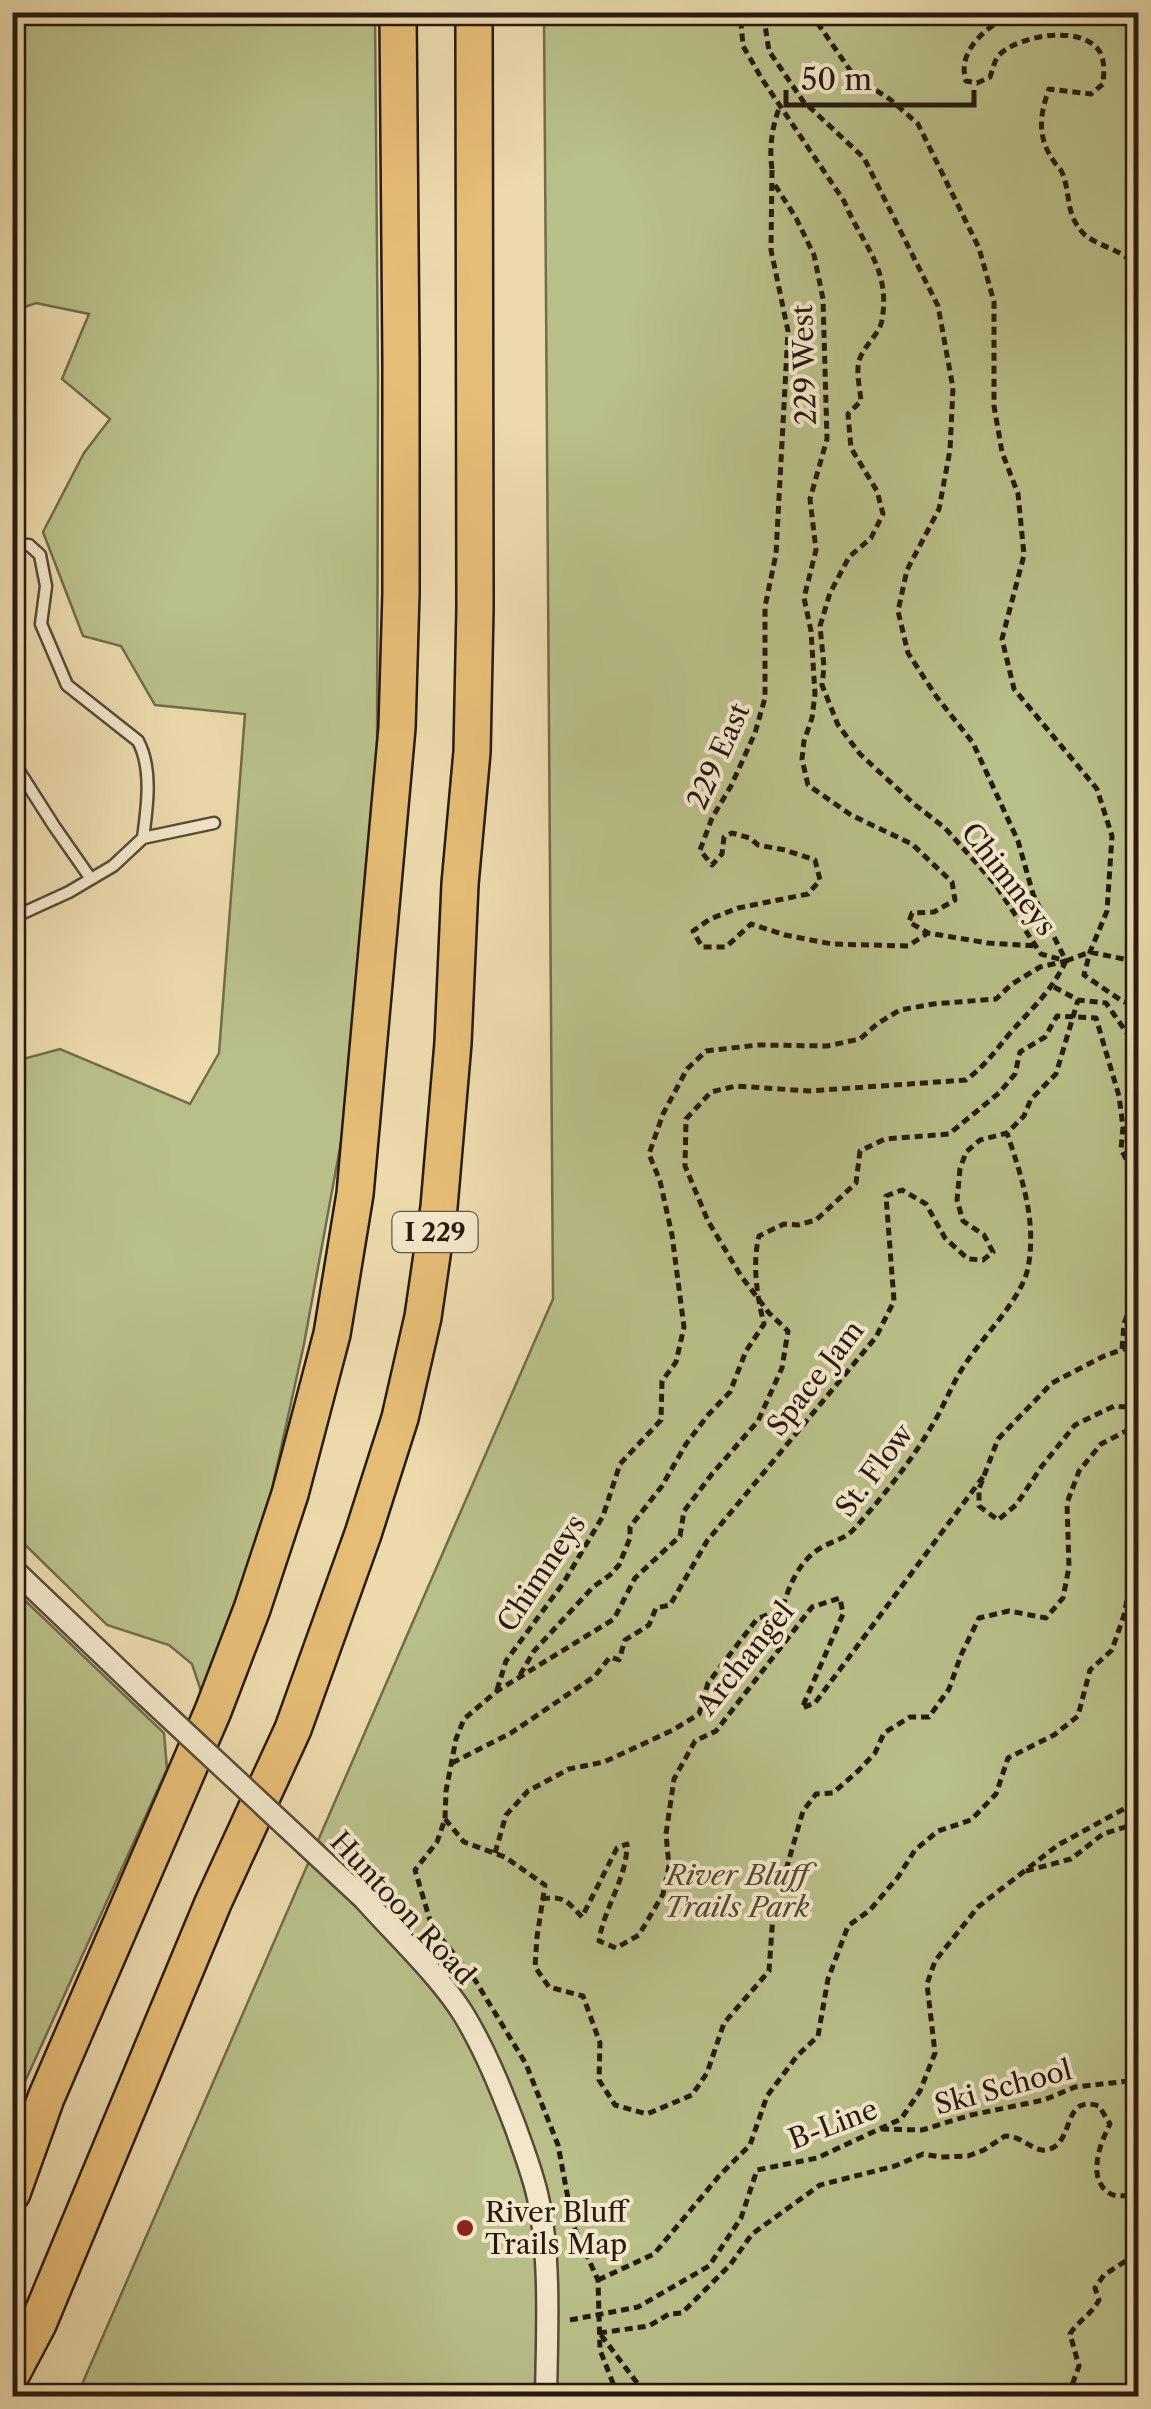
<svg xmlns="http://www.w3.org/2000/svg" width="1151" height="2409" font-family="'Libre Caslon Text',serif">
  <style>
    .green { fill: #b9bf89; stroke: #706c4e; stroke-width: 2.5 }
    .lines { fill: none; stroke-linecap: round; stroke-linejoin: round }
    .lane-casing { stroke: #584a39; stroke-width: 15 }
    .street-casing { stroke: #584a39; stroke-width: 25 }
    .highway-casing { stroke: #261a12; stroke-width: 40 }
    .path { stroke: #261a12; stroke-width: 5; stroke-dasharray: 8 5; stroke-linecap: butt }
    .lane { stroke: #f3e7ca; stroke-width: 10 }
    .street { stroke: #f3e7ca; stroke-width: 20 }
    .highway { stroke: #e6bd76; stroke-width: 35 }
    .street-bridge-casing { stroke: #584a39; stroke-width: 25; stroke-linecap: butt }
    .street-bridge { stroke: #f3e7ca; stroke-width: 20 }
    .poi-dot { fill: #8f2418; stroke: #f3e7ca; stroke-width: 4 }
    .labels { text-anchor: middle; stroke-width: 8; stroke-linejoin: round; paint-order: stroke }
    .shield { fill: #f3e7ca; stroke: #645849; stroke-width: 2.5 }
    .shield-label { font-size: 25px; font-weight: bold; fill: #261a12 }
    .street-label { font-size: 28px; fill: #261a12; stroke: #f3e7ca }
    .park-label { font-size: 28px; font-style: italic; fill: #524c36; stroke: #f3e7ca }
    .poi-label { font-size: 28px; fill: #261a12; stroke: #f3e7ca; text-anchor: start }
  </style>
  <rect width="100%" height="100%" fill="#ecdaad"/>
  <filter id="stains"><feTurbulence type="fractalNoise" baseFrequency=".002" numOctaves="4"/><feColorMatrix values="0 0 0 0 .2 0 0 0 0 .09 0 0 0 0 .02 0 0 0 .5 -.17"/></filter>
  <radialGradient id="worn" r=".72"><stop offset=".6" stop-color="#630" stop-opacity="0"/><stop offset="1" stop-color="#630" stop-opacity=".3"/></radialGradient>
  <!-- green -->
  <path class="green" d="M13,13H375L378,376L377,772L352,1082L304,1344L266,1516L230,1635L202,1694L192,1664L169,1645L107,1625L13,1533L12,1062L60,1049L190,1104L219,1053L245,714L155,705L121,646L83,636L43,532L84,453L110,419L62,379L89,314L36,303L13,311Z
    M544,13H1138V2396H77L553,1299Z
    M13,1589L164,1733L167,1769L13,2108Z"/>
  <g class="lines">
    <defs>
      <path id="lane" d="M12,544L29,545L40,555L46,586L41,624L67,685L138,741C153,769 147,808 143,838
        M12,760L54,826L91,879
        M12,918L69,892L113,866L143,838L214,823"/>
      <path id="street" d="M12,1568L146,1696
        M364,1899C395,1934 440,1976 464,2015C485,2050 500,2087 515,2126C523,2149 533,2174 538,2198C551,2258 547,2335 546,2396"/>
      <path id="highway" d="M12,2193L46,2098L213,1711L252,1609L290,1494L332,1334L355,1194L397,728L401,593V361L398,12
        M12,2373L38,2324L213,1903L293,1729L363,1534L400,1418L423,1317L439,1207L453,1043L460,884L472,752L475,608L474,12"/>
    </defs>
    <!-- lane casing -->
    <use href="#lane" class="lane-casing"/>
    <!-- street casing -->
    <use href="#street" class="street-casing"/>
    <!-- highway casing -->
    <use href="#highway" class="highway-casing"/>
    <!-- path -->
    <path class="path" d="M810,12L854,76L891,100L918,124L979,248L994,302V406L1002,452L1018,494L1024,555L1002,639L1014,689L1097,789L1112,836L1107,911L1090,952L1084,975L1122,1001L1138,1007
      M1016,12C989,25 956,49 966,81L977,83L990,77C993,69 994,61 999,55C1019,35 1083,24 1100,52C1105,62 1104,73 1103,84L1091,94L1049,89C1039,117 1037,138 1055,163C1058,168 1061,168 1063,175C1071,196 1065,213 1083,233C1097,248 1128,248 1138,272
      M1112,12L1120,16L1126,12
      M772,169C769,148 772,126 780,106
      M772,170L771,250L788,331L776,554L765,607V698L755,733L731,786L712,818L700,850L712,865L722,854L724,837L732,833L750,838L758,845L785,850L815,860L820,880L808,894L738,908L710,919L693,931L702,947H726L751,924L785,935L832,944L908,946L928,933
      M775,185L796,218L814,255L823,299L827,439L810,499L816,550L804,598L811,631L815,694L812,718L804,741L802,759L808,785L851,815L912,844L952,882L955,900L934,912L912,913L909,922L928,933L988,943L1036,946
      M1066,961L1090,952L1138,962
      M1054,987L1078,1000L1106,1003L1138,1049
      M1138,1082L1133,1091L1138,1106
      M1138,1338L1135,1345L1104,1356L1052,1383L998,1439L979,1489V1506L998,1520L1016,1505L1042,1466L1075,1425L1114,1406L1138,1408
      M1122,1349L1124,1324L1135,1293L1134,1249L1138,1234
      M520,1675L534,1651L593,1587L610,1575L619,1565L630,1538V1527L662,1486L686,1444L708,1415L730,1392L746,1351L764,1324C757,1297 752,1264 759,1236L784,1224L798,1225L816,1220L856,1183L860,1151L885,1139L949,1134L999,1093L1015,1074L1020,1052L1045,1037L1057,1016L1096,1018L1119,1096L1123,1127L1121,1149L1138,1183
      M497,1690L506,1661L564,1582L603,1516L620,1464L661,1420L662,1381L676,1362L684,1327L672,1235L660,1181L649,1154L663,1114L687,1069L706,1051L758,1045L827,1046L860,1039L877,1024L900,1010L933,1004L996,999L1012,984L1040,967L1066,961L1041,954L995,884L945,828L914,804L860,754L838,725L822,685L824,667L820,626L830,593L849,557L871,538L883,514L877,491L851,448L848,414L861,401C860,389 856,372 859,361C863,346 880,334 882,320C891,268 862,245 844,201L762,79L743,46L740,12
      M452,1763L511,1733L595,1676L610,1657L619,1660L625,1640L649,1625L656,1608L670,1605L707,1541L876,1337L894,1301L886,1196L902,1190L926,1204L945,1238L968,1259L983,1260L993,1252L984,1235L963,1221L957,1200L960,1169L966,1152L980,1140L1007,1133L1024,1116L1031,1099L1056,1074L1078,1000
      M445,1819L464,1842L505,1857L545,1885L537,1937L535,1967L549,1987L583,1996L600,2043L599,2080L615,2105L647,2114L692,2095L707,2073L724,2023L769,1971L773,1915L803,1811L816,1794L833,1793L858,1771L875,1753L884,1733L910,1717H929L949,1689L961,1655L979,1618L1009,1611L1046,1618L1063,1598L1069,1567L1067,1503L1079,1471L1101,1444L1130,1429L1138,1414
      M495,1853L506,1815L528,1791L569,1769L604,1762L673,1730L699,1714L708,1683L757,1619L782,1609C789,1587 797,1565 816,1551C829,1541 844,1541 855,1528C886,1493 914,1458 937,1417C947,1399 954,1380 966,1363C984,1335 1021,1300 1028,1268C1037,1221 1022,1178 1007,1133
      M1026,1871L1071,1859L1103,1834L1138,1823
      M542,1899C564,1895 568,1902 582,1917L617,1848L627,1844C627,1879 604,1907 599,1941L616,1948L639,1935L663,1894L669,1866L666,1834L674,1779L695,1741L716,1731L812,1607L840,1598L843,1614L802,1708L815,1703L983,1477
      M432,1927L475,1980L526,2064L558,2145L573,2225L598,2280L600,2350L618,2396
      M426,1935L432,1927L415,1870L437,1842L445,1819L446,1791L456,1739L464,1719L497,1691L614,1619L635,1578L680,1536L684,1511L712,1474L758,1421L782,1368L788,1331L769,1313L741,1276L708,1221L685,1166L686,1119L711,1092L736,1086L809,1091L966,1080C987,1064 995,1051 1011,1032C1034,1006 1050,993 1066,961L1033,894L1018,841L973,743L936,696L908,653L898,611L907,570L939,509L950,450L953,388L938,306L864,158L803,101L769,51L763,12
      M881,2129L922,2130L971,2115L1044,2100L1075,2087L1138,2080
      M598,2280L654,2254L719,2176L750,2145L767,2096L797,2056L818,2036L828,1979L848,1926L870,1910L898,1877L915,1850L938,1831L971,1820L996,1794L1008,1758L1054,1735L1078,1716L1090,1670L1112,1650L1124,1615L1132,1576L1138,1574
      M570,2320L638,2307L709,2266L741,2218L757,2170L817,2158L901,2119L920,2091L935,2053L927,1984L935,1961L978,1907L1058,1845L1133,1804L1138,1796
      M599,2333L649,2326L669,2314L682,2313L730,2265L752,2234L820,2185L895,2166L923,2154L941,2157L968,2156L984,2150L1005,2136C1025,2136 1034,2155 1050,2149C1075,2140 1062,2094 1099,2106L1110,2124C1104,2136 1098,2150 1097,2164C1094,2190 1118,2207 1138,2188
      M601,2335L647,2396
      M1068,2396L1079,2366L1070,2334C1078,2321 1092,2314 1099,2300L1095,2288L1104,2275L1138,2253"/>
    <!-- lane -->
    <use href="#lane" class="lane"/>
    <!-- street -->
    <use href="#street" class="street"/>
    <!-- highway -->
    <use href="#highway" class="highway"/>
    <defs>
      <path id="street-bridge" d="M146,1696L364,1899"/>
    </defs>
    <!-- street-bridge casing -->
    <use href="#street-bridge" class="street-bridge-casing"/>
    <!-- street-bridge -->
    <use href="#street-bridge" class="street-bridge"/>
  </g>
  <!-- markers -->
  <circle class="poi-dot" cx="465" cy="2228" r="10"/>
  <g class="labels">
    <!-- shield labels -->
    <rect class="shield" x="392.5" y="1212" width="85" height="40" rx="8"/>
    <g class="shield-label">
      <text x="435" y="1241">I 229</text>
    </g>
    <!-- street labels -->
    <g class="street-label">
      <text transform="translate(804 365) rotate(-92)" y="10">229 West</text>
      <text transform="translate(718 756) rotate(-66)" y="10">229 East</text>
      <text transform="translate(1009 879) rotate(52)" y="10">Chimneys</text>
      <text transform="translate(815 1378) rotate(-52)" y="10">Space Jam</text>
      <text transform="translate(874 1470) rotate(-53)" y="10">St. Flow</text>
      <text transform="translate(541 1573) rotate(-56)" y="10">Chimneys</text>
      <text transform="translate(745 1658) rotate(-51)" y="10">Archangel</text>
      <text transform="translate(403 1908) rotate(47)" y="10">Huntoon Road</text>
      <text transform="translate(1003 2087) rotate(-15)" y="10">Ski School</text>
      <text transform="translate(833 2124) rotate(-21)" y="10">B-Line</text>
    </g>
    <!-- park labels -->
    <g class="park-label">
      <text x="737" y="1885">River Bluff<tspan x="737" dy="32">Trails Park</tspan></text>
    </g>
    <!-- poi labels -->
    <g class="poi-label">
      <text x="485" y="2222">River Bluff<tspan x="485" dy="32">Trails Map</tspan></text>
    </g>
  </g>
  <!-- margin -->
  <rect width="1151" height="2409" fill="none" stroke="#ecdaad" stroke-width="50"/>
  <rect x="15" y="15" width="1121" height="2379" fill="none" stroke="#261a12" stroke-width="5"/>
  <rect x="25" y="25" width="1101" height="2359" fill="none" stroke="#261a12" stroke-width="2.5"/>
  <!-- scale -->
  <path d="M786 90v15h188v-15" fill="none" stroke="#261a12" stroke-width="5"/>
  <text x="801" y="90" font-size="30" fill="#261a12" stroke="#f3e7ca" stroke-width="8" paint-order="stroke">50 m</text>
  <rect width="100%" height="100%" filter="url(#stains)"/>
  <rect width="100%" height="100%" fill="url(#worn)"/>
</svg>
